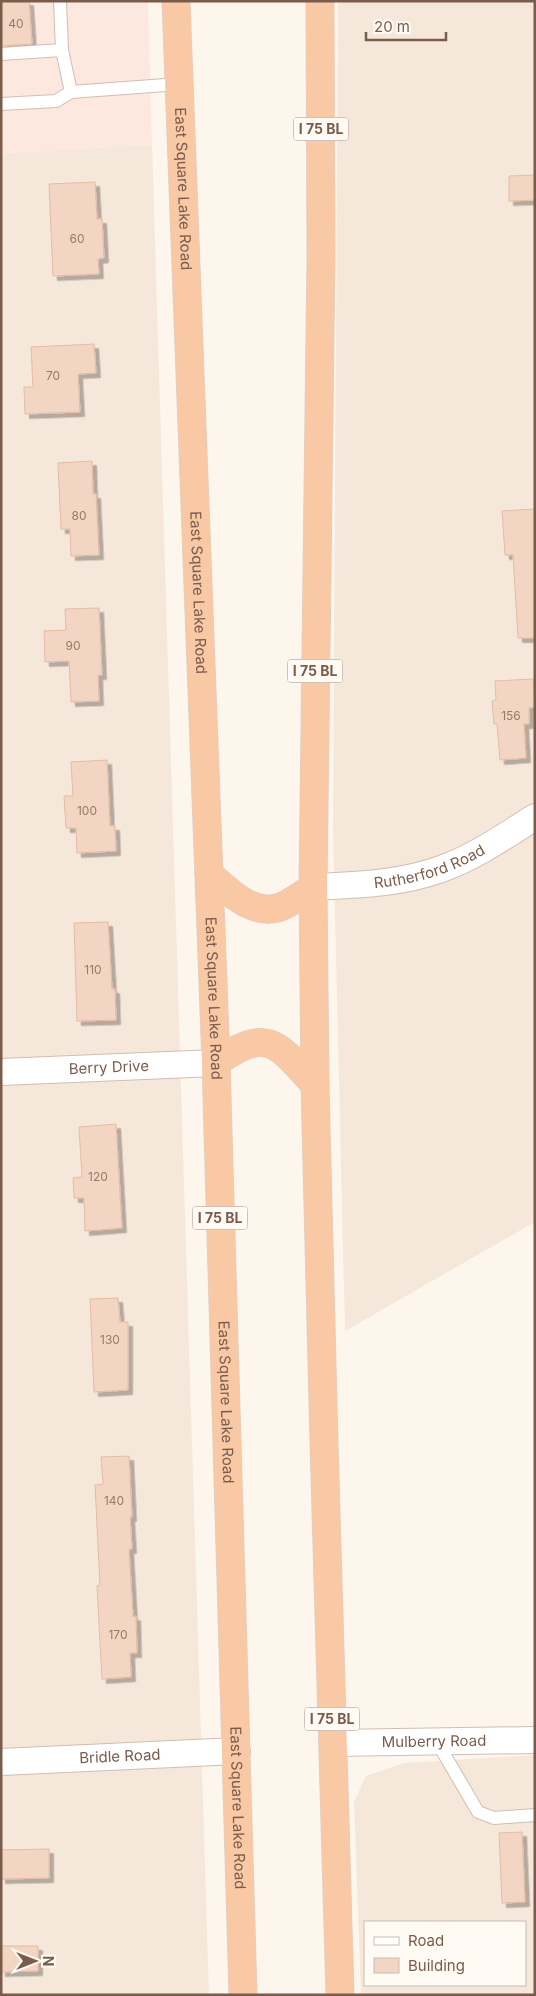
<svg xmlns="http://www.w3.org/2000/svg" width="536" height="1996" font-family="Inter,sans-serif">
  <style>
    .residential { fill: #f5e8da; fill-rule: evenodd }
    .commercial { fill: #fde8e0 }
    .building { fill: #f3d5c3; stroke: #e6bba3; filter: url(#shadow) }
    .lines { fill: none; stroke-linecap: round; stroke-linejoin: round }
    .service-casing { stroke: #d1beb0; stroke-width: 14 }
    .minor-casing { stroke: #d1beb0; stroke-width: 28 }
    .trunk-casing { stroke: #dad1cd; stroke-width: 29 }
    .service { stroke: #fff; stroke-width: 12 }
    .minor { stroke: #fff; stroke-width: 26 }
    .trunk { stroke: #f9c8a4; stroke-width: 28 }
    .labels { text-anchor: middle; stroke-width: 5; stroke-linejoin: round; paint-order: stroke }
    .number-label { font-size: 12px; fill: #987a6a }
    .shield { fill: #fffaf3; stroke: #a28b7f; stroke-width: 1 }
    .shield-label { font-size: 14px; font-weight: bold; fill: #7a5c4d }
    .street-label { font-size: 15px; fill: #7a5c4d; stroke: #fffaf3 }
  </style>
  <defs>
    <filter id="shadow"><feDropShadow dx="4.5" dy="4.5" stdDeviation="0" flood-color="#0004"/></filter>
  </defs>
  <rect width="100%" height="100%" fill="#fdf6ec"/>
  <!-- residential -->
  <path class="residential" d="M338,1H535V1222L345,1331L333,831Z
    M152,145L209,1995H1V153Z
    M535,1755V1995H361L354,1802L366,1776L404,1763ZM365,1922H525V1985H365Z"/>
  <!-- commercial -->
  <path class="commercial" d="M1,1H148L152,145L1,153Z"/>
  <!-- building -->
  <path class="building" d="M1,1H29L32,44L1,46Z
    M535,175V200L509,201V176Z
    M95,182L97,219H102L104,258L98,259L99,274L53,276L49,184Z
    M94,344L96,373L78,374L80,412L25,414L24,387H33L31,347Z
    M92,461L93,494H96L99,555L71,556L70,529H61L58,463Z
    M535,509V638H518L513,555H505L502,511Z
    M99,608L102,675H98L99,701L71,702L69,661L45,662L44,631L66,630L65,609Z
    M533,679L535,707L529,708V724H524L526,758L500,760L497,724H494L492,701L496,700L495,681Z
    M107,760L110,826H115L116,851L77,853L76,828H66L64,796H73L71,762Z
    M108,922L112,989H115L116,1020L77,1021L74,923Z
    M116,1124L122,1228L85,1231L84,1198H74L73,1178L82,1177L79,1127Z
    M118,1298L120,1322H128V1390L94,1392L90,1299Z
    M129,1456L132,1517H130L132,1549H129L133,1617L136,1616L137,1653H130L131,1677L102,1679L97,1586L100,1585L95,1485L103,1484L101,1457Z
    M522,1832L525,1902L502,1903L499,1833Z
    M49,1849V1878L1,1879V1850Z
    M1,1946H38V1971L1,1972Z"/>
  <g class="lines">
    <defs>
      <path id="service" d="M60,1L62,50L71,92
        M1,54L62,50
        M1,104L56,101L71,92L179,84
        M437,1742L478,1812L494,1818L535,1815"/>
      <g id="minor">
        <path id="s1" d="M313,887C357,885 400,884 441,869C475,857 505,836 535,817"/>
        <path id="s2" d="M1,1072L216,1063"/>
        <path id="s3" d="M333,1743L535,1740"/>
        <path id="s4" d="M1,1762L237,1751"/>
      </g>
      <g id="trunk">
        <path id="s5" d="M176,1L216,1063L243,1995"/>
        <path d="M320,1L321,256L313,887L315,1085L324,1443L340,1995"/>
        <path d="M209,874C229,892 257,921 287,904C296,899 305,893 313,887"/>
        <path d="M216,1063C267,1025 278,1044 315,1085"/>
      </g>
    </defs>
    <!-- service casing -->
    <use href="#service" class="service-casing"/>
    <!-- minor casing -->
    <use href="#minor" class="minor-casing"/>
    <!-- trunk casing -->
    <use href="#trunk" class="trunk-casing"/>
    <!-- service -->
    <use href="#service" class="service"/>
    <!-- minor -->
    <use href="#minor" class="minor"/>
    <!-- trunk -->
    <use href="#trunk" class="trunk"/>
  </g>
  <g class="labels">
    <!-- number labels -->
    <g class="number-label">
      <text x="16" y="28">40</text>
      <text x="77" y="243">60</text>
      <text x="53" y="380">70</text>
      <text x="79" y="520">80</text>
      <text x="73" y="650">90</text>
      <text x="511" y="720">156</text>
      <text x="87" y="815">100</text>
      <text x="93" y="974">110</text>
      <text x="98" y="1181">120</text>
      <text x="110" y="1344">130</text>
      <text x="114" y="1505">140</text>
      <text x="118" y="1639">170</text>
    </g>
    <!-- shield labels -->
    <g class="shield">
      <rect x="293.5" y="117.5" width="55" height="23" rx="4"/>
      <rect x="287.5" y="659.5" width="55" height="23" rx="4"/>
      <rect x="192.5" y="1206.5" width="55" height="23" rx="4"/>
      <rect x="304.5" y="1707.5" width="55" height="23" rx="4"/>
    </g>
    <g class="shield-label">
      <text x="321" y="134">I 75 BL</text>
      <text x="315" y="676">I 75 BL</text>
      <text x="220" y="1223">I 75 BL</text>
      <text x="332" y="1724">I 75 BL</text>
    </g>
    <!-- street labels -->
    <g class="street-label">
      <text dy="5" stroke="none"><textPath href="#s5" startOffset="188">East Square Lake Road</textPath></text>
      <text dy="5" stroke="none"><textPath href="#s5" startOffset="592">East Square Lake Road</textPath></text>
      <text dy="5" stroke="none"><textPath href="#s1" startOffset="119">Rutherford Road</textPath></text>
      <text dy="5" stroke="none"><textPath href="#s5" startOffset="998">East Square Lake Road</textPath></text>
      <text dy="5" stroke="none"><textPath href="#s2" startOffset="108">Berry Drive</textPath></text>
      <text dy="5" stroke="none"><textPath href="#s5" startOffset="1402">East Square Lake Road</textPath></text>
      <text dy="5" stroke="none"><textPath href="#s3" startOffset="101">Mulberry Road</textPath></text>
      <text dy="5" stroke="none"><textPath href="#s4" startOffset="119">Bridle Road</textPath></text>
      <text dy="5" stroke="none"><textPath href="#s5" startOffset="1808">East Square Lake Road</textPath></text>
    </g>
  </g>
  <!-- border -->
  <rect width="536" height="1996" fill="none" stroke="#7a5c4d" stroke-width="5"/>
  <!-- legend -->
  <rect x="364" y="1921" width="162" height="65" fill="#fffaf3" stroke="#cabbb1"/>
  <rect x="374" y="1937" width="25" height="8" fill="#ffffff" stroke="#cabbb1"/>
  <text x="408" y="1946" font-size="15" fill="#7a5c4d">Road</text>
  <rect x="374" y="1958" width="25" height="15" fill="#f3d5c3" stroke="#cabbb1"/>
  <text x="408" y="1971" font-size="15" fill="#7a5c4d">Building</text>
  <!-- north arrow -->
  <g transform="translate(35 1961) rotate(90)" stroke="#fffaf3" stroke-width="4" paint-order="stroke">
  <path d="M0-4L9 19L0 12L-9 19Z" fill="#7a5c4d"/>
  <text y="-8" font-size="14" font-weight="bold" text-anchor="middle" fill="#7a5c4d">N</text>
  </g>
  <!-- scale -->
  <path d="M366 32v8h80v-8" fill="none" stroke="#7a5c4d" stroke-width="2.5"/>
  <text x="374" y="32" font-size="15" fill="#7a5c4d" stroke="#fffaf3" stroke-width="4" paint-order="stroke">20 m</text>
</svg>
